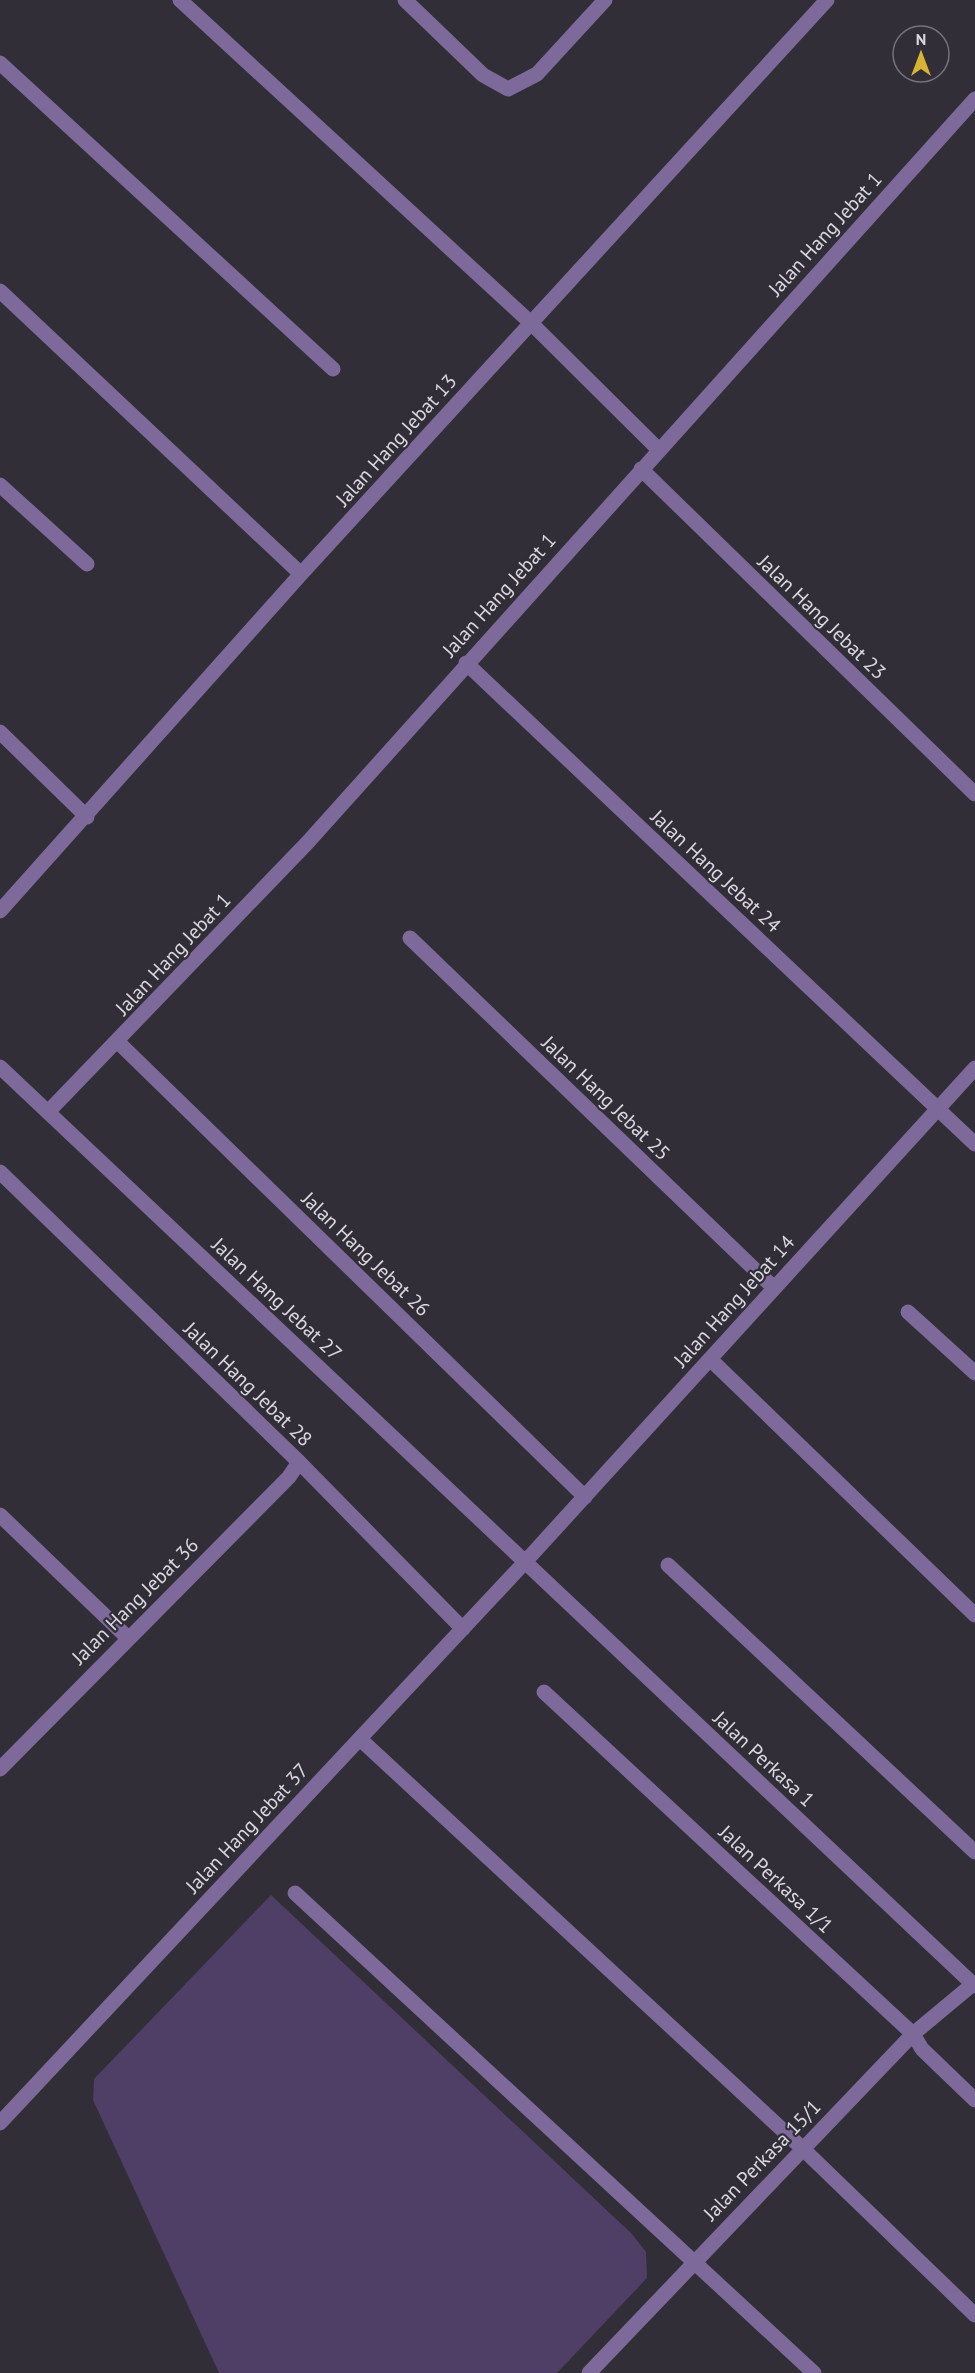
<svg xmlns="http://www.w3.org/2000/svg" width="975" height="2373" font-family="'PT Sans',sans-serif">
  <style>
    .green { fill: #4f3e66 }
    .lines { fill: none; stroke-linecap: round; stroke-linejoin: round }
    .minor { stroke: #7d699a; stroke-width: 15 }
    .labels { text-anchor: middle; stroke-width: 4.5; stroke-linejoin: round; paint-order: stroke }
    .street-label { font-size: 20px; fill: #dad8de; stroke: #312e37 }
  </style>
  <rect width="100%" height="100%" fill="#312e37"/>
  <!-- green -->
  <path class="green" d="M271,1895L632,2234L646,2252L647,2278L557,2373H219L93,2100L94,2079Z"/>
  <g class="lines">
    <!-- minor -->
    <path class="minor" d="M180,0L531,323L658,449
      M405,0L483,75L508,89L537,74L605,0
      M0,63L333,369
      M0,291L301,574
      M641,469L975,794
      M0,485L87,564
      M466,663L975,1144
      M0,732L87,817
      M0,911L301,574L827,0
      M410,938L774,1288
      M118,1042L585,1497
      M0,1067L975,1986
      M48,1112L308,842L975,99
      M0,1172L299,1462L463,1629
      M908,1312L975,1373
      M710,1359L975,1615
      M0,1515L128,1638
      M668,1565L975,1852
      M544,1692L913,2034L922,2049L975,2100
      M360,1739L802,2148L975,2315
      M0,1769L289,1477L299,1462
      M295,1893L814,2373
      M0,2123L525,1562L975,1068
      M589,2373L913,2034L973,1984"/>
  </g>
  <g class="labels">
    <!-- street labels -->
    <g class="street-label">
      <text transform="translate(825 234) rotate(-48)" y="7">Jalan Hang Jebat 1</text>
      <text transform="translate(396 440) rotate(-48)" y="7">Jalan Hang Jebat 13</text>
      <text transform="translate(499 595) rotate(-48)" y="7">Jalan Hang Jebat 1</text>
      <text transform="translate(822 617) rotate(44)" y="7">Jalan Hang Jebat 23</text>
      <text transform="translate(716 871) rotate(43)" y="7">Jalan Hang Jebat 24</text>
      <text transform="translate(173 954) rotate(-47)" y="7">Jalan Hang Jebat 1</text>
      <text transform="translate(606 1098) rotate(44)" y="7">Jalan Hang Jebat 25</text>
      <text transform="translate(366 1254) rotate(44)" y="7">Jalan Hang Jebat 26</text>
      <text transform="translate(277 1299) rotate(43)" y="7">Jalan Hang Jebat 27</text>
      <text transform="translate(734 1301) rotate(-48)" y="7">Jalan Hang Jebat 14</text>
      <text transform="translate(248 1384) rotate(44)" y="7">Jalan Hang Jebat 28</text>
      <text transform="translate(135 1601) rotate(-45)" y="7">Jalan Hang Jebat 36</text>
      <text transform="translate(764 1759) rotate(43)" y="7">Jalan Perkasa 1</text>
      <text transform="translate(247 1828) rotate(-47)" y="7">Jalan Hang Jebat 37</text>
      <text transform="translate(776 1879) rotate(43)" y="7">Jalan Perkasa 1/1</text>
      <text transform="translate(762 2160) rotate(-46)" y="7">Jalan Perkasa 15/1</text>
    </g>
  </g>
  <!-- north arrow -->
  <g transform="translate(921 54)"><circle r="28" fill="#312e37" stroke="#75727a" stroke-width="1.5"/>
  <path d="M0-4.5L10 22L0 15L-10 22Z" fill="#d8b434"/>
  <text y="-9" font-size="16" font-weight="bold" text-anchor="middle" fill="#dad8de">N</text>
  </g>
</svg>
